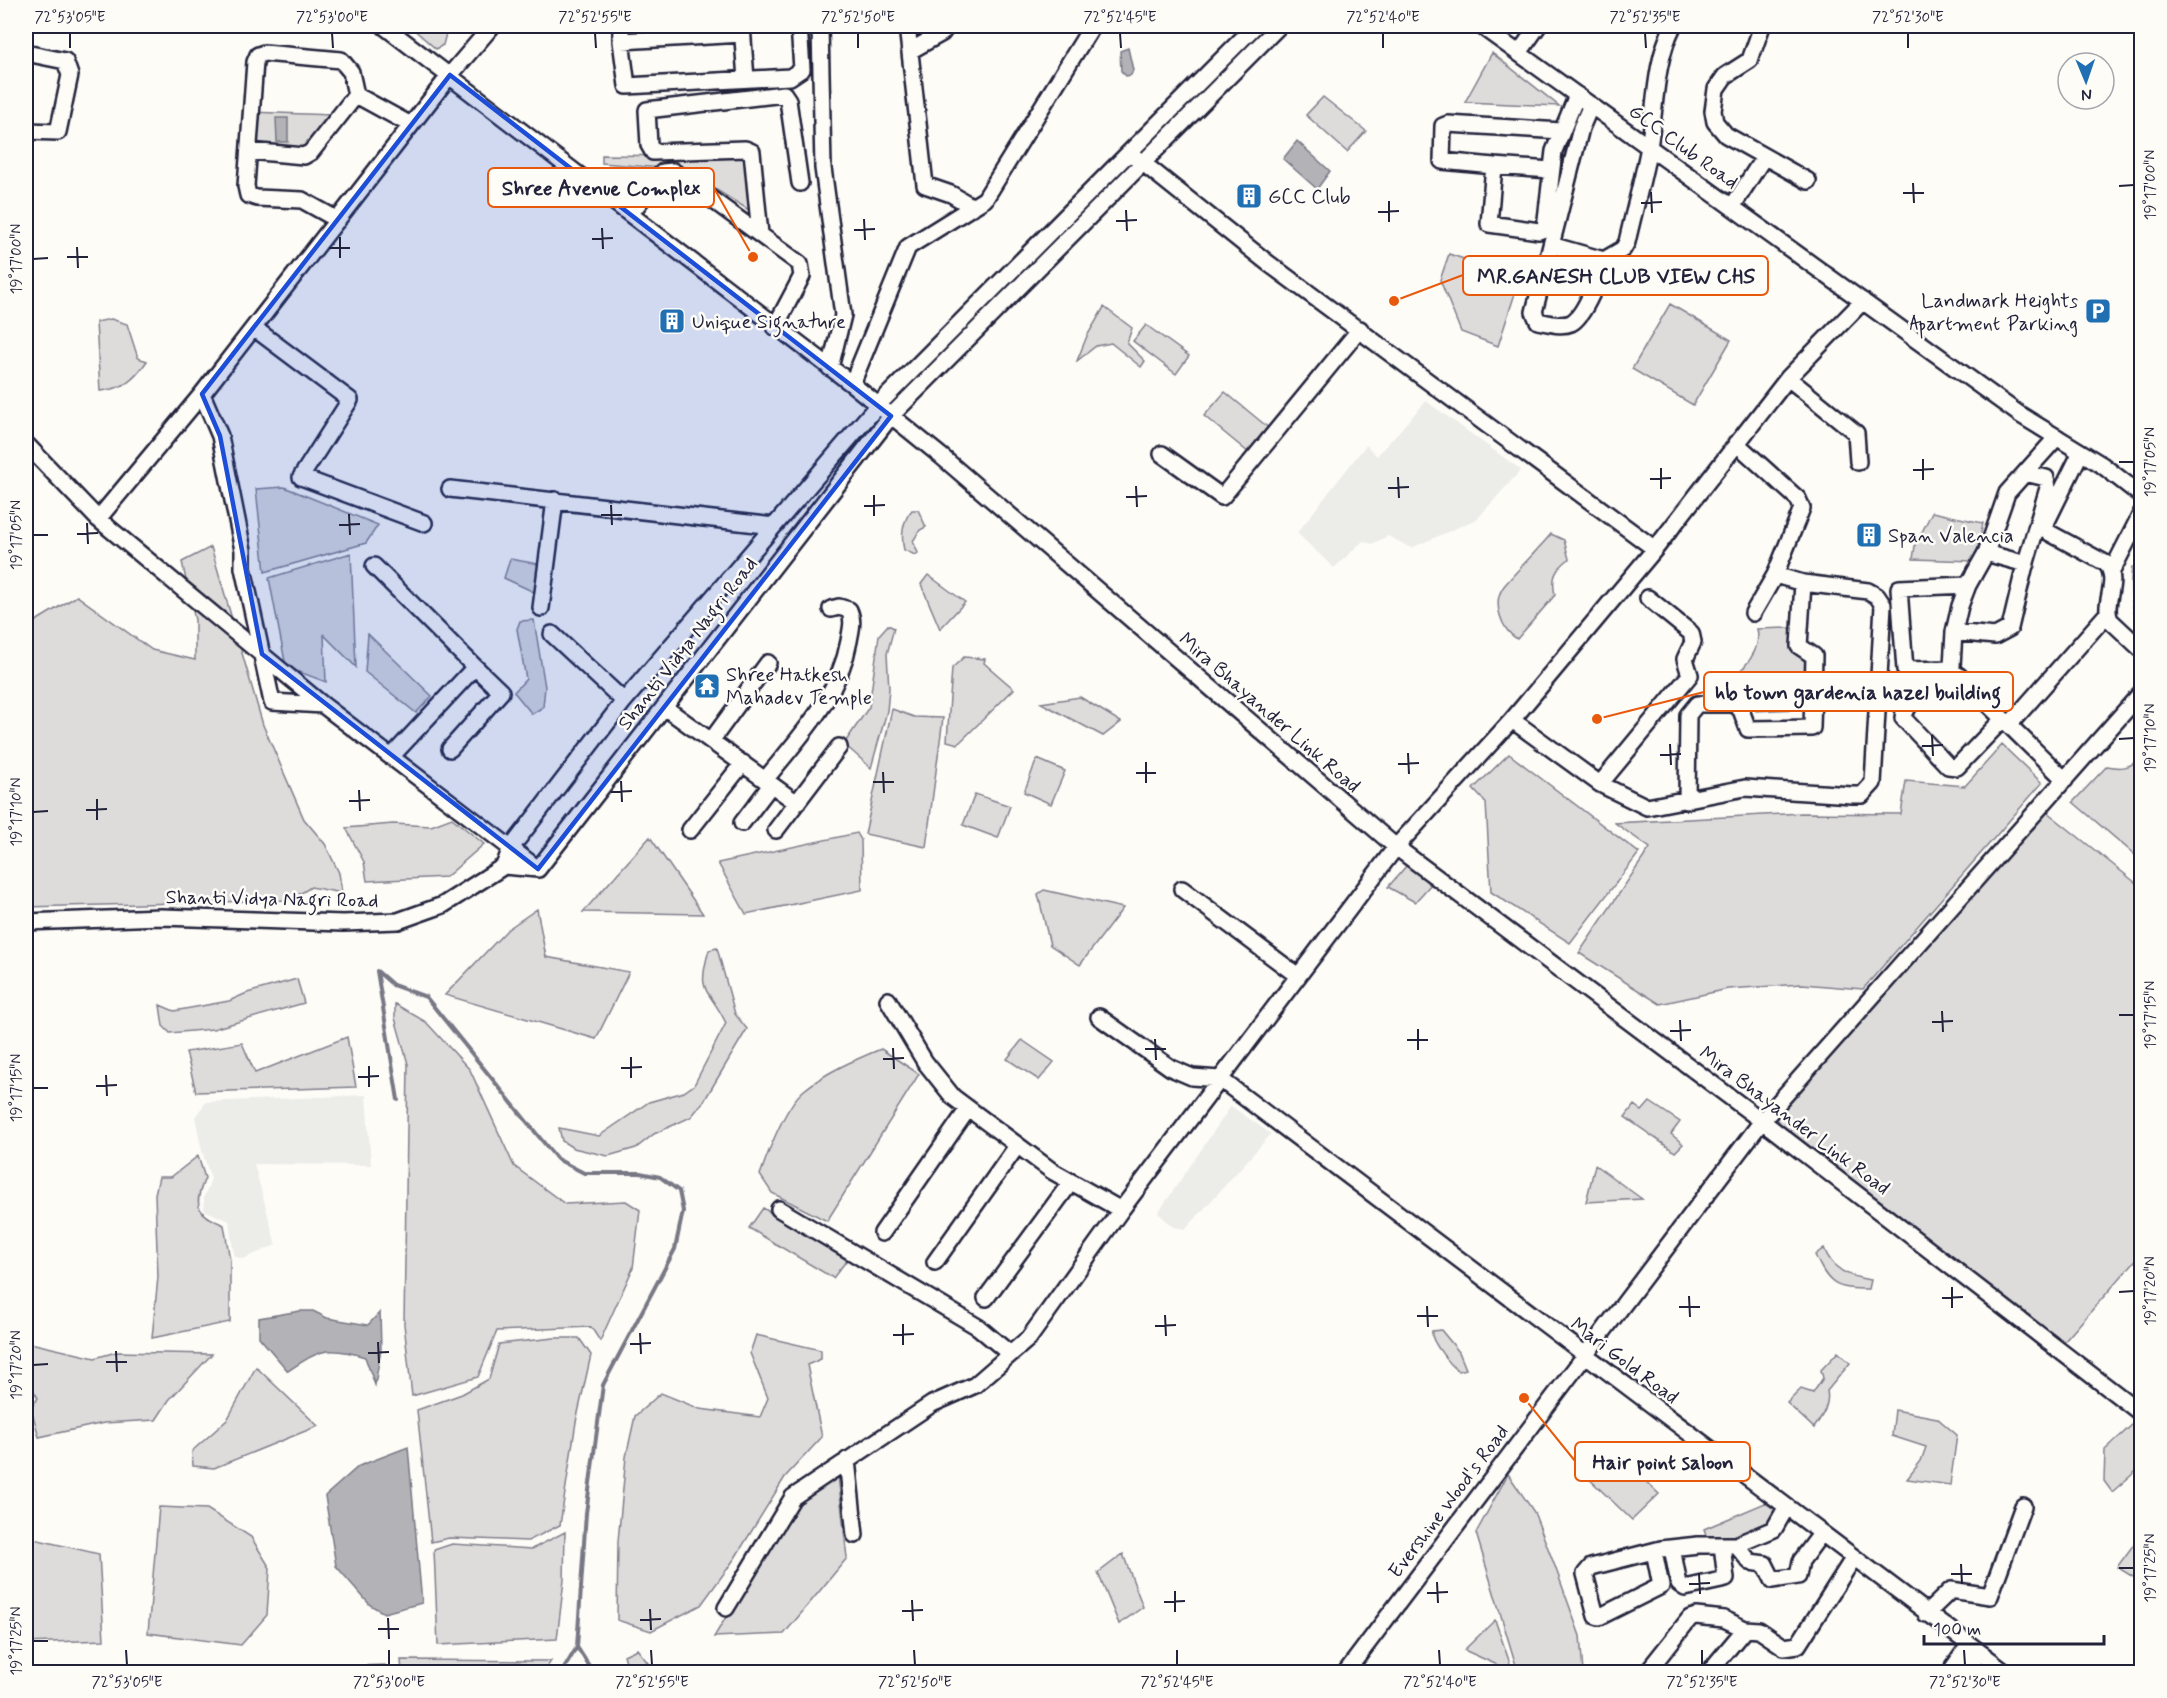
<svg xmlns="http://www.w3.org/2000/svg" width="2167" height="1698" font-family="Mynerve,sans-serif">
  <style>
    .built { fill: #ecece9 }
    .green { fill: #dddcdb; stroke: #807f8b; stroke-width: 1.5 }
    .water { fill: #b2b2b7; stroke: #787885; stroke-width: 1.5 }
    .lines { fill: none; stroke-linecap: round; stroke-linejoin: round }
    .stream { stroke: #787885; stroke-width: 4 }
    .minor-casing { stroke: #22223b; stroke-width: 20 }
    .minor { stroke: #fdfcf7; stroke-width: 15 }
    .marked { fill: #1d4ed8; fill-opacity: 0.2; stroke: #1d4ed8; stroke-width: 4.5; stroke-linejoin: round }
    .ticks { fill: none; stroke: #22223b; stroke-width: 2 }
    .labels { text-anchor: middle; stroke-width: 5; stroke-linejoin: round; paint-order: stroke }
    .street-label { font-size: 20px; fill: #22223b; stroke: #fdfcf7 }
    .poi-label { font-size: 20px; fill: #22223b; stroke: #fdfcf7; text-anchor: start }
    .leader { fill: none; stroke: #e8590c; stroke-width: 2 }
    .callout-dot { fill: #e8590c; stroke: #fdfcf7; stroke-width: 2 }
    .callout { fill: #fdfcf7; stroke: #e8590c; stroke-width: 2 }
    .callout-label { font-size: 21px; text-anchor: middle; font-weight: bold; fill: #22223b }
    .neatline { fill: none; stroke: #22223b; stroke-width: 2 }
    .ticks-label { font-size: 15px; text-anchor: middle; fill: #22223b }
  </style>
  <rect width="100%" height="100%" fill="#fdfcf7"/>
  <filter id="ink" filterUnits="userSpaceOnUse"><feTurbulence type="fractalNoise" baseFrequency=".0167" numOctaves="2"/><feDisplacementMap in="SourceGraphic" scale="12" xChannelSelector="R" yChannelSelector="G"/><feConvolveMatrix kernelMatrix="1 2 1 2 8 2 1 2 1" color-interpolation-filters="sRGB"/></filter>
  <g filter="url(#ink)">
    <!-- built -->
    <path class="built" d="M1426,401L1521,470L1477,519L1411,548L1388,536L1372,544L1363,541L1334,568L1297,533L1366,445L1377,456Z
      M366,1095L371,1165L254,1164L276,1245L243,1259L234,1256L229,1221L204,1210V1197L211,1179L202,1151L195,1117L206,1102Z
      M1231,1106L1271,1134L1186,1229L1174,1227L1158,1213Z"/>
    <!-- green -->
    <path class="green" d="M410,26H448L443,45L436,49Z
      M1492,53L1559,106L1465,102Z
      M1323,97L1366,131L1347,152L1306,115Z
      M248,112L333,115L302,154H244Z
      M745,152L749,210L684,170L602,163V155L680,156Z
      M1449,254L1520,278L1498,346L1461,332L1440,280Z
      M1670,304L1731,340L1693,405L1632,369Z
      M1104,307L1132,328L1127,343L1145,361L1141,367L1111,343L1096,346L1077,361L1087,336Z
      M111,319L127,324L138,358L147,361C134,380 124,389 100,391L96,322Z
      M1146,325L1189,356L1176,374L1133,341Z
      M1225,392L1270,429L1249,453L1204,416Z
      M284,487L378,525L366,543L265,572L256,489Z
      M912,510H918L926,527L920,530L913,541L918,553L915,555L904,550C901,537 902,521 912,510Z
      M1932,512L1983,523L1975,561L1913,559L1915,546Z
      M1551,534L1564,540L1569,559C1555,570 1551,577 1555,595L1517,639C1502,630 1491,603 1504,586C1518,569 1536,552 1551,534Z
      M211,547L263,725L304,819L325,844L339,873L342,893L311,887L290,900L26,907V627L77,596L152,650L195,660V620L182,562Z
      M351,553L356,667L324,635L326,682L286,667L269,578Z
      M510,559L544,565L538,594L504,578Z
      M2132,567H2141V626L2138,625C2131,605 2129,588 2132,567Z
      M928,575L965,602L940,629L921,584Z
      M534,620L545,687L543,707L532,714L514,692L526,679L517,629L520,621Z
      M888,625L894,628L887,654L889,689L887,711L871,768L844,744L869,707L879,635Z
      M1790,628L1794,648L1809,655L1807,701L1798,709L1756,711V691L1745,689L1710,691L1709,687C1733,684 1763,655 1757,629Z
      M368,634L432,696L416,713L365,672Z
      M964,657L985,659L984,663L1014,689L958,744L947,741L952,668Z
      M1080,697L1121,722L1103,736L1041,703Z
      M892,709L914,717L943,718L926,847L865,834Z
      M2002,745L2042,783L1863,989L1802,984L1728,989L1660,1004L1579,953L1650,848L1615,823L1802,813L1901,814L1906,781L1965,786Z
      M1509,754L1639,853L1570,943L1491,892L1486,803L1473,789Z
      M2141,756V860L2073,802L2107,766C2122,769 2132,768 2141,756Z
      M1037,759L1065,771L1051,804L1024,792Z
      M975,794L1010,806L998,838L963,825Z
      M2042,808L2141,887V1254L2058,1349L1763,1121Z
      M452,818L484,844L446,877L367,881L364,862L346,828L393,824L431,826Z
      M857,833L861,840L862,890L746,914L718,863Z
      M650,837L703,914L583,912Z
      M1407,865L1433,882L1415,902L1388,887Z
      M1044,890L1123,908L1080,965L1050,945L1038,894Z
      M537,909L546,957L629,972L596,1039L445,995L508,929Z
      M717,948L735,1014L747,1029L704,1101L691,1117L654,1134L636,1148L608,1156L573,1148L562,1141L559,1128L599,1136L649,1102L684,1092L694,1085L726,1023C708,986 696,995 709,950Z
      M297,979L304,1003L213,1029L170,1033L163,1026L160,1005L174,1011L229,1001L247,993Z
      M395,1004L426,1022L470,1070L514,1166L565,1204L626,1201L640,1210L633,1268L600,1341L591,1327L497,1331L478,1377L412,1396L404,1324L408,1064L395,1018Z
      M347,1037L356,1087L196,1092L186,1052L242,1043L255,1073Z
      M1022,1040L1054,1062L1039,1080L1007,1059Z
      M881,1049L919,1074L827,1221L772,1193L760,1175C768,1152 785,1107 803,1091C826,1072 854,1060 881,1049Z
      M1650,1102L1680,1122L1671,1134L1683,1144L1675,1152L1625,1117L1634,1105L1642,1111Z
      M198,1156L205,1178C193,1206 196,1213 224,1225L230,1260V1322L152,1338L158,1277L155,1194L159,1177H171Z
      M1595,1165L1642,1199L1586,1202Z
      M763,1208L847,1260L833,1278L749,1228Z
      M1824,1248C1832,1270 1849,1277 1871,1280L1869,1289C1836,1289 1829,1286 1815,1255Z
      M1441,1330L1459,1352L1466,1369L1459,1371C1452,1367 1429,1340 1432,1331Z
      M756,1335L821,1350V1359L807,1365L822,1437L785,1477L735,1558L701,1605L651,1631L617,1620L618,1541L626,1457L635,1416L661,1393L700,1409L760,1417L768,1398L750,1353Z
      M554,1338H579L591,1355L576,1422L560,1525L528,1541L449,1538L431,1542L417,1410L462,1394L489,1379L499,1344Z
      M26,1342L95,1358L116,1352L212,1354L169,1400L156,1420L104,1423L39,1437L31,1408L38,1398L26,1378Z
      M1838,1352L1850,1363L1827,1391C1830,1405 1822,1416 1814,1428L1787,1403L1801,1389L1813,1393L1823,1378L1821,1370Z
      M256,1367L318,1426L214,1468L193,1466L192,1451L227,1420Z
      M1895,1410L1937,1418L1957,1435L1950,1485L1907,1479L1921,1461L1926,1447L1892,1436Z
      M2133,1424L2141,1431V1467L2112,1492L2104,1481L2105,1450Z
      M1606,1444L1659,1494L1632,1520L1582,1472Z
      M1508,1474L1534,1512L1556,1569L1580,1636L1583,1672H1518L1476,1533Z
      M838,1475L847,1558L784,1634L714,1637L794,1504Z
      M1765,1503L1777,1511L1774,1526L1752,1529L1741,1537L1708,1541L1704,1529Z
      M159,1507L207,1509L251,1537L270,1568L267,1615L241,1645L148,1633Z
      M565,1532L564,1580L557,1639L438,1645L434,1550L452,1544L532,1549Z
      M34,1539L99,1554L104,1640L26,1643V1540Z
      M2134,1544L2141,1549V1582L2117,1567Z
      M1123,1554L1143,1607L1119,1624L1098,1573Z
      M1495,1620L1513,1672L1464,1650Z
      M637,1649L655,1672H629L624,1655Z
      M401,1660L551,1661L544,1672H402Z
      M385,1665V1672H174Z"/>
    <!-- water -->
    <path class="water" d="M1128,48L1133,70L1131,75L1126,76L1121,71L1120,51Z
      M276,118H288V142H277Z
      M1297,141L1330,171L1317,189L1283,159Z
      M300,1311H313L327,1318L368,1325L380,1312L381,1349L375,1385L365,1357C327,1345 320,1350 288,1371L259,1337V1318Z
      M408,1447L422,1603L384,1613L370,1605L336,1566L325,1496L359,1466Z"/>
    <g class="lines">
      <!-- stream -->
      <path class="stream" d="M398,1100L377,971L393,985L426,997L557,1159L584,1173H640L660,1177L679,1191L683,1211L675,1249L603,1385L586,1513L577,1647L562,1672
        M577,1647L593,1672"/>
      <defs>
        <path id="minor" d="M384,26L852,384L941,456L1396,847L1762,1121L2142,1414
          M621,26V41L743,34
          M742,26L746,79
          M820,26L823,168L843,315L830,368
          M907,26L925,185L951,194L973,207
          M1255,26L877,406L624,701L511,848L504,866L538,869L891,416L1279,26
          M1481,26L2019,414L2102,465L2142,496
          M1762,26L1750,60L1725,76L1716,89L1713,111L1715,122L1726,135L1808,181
          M621,41L627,86L790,77L802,69L799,26
          M910,51L942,33L947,26
          M26,53L65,61L70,75L58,132L26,131
          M1519,53L1538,26
          M356,95L411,125
          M1591,105L1581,128L1534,312L1538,321C1547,323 1562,327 1571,323C1585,316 1600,275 1604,260L1623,249L1627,242C1634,211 1643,179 1649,147C1656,106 1654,64 1673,26
          M249,151L304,156L311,152L356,95L351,72L341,60L264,53L258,55L255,62L246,186L248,195L257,198L302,200L338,220
          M1133,155L1268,263L1655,549
          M1494,166L1442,161L1443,126L1448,124L1561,131
          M1551,170L1494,166L1489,224L1539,231L1545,228L1554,151L1577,95
          M1732,207L1764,157
          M630,214L663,172L673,171L800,264L802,276L775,327
          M760,234L752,152L745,149L653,152L649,145L647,110L784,94L788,100L800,183
          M1551,245L1604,260
          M254,328L350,400L301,477L424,523
          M1788,378L1856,433L1858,462
          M852,384L908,247L985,199L1092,26
          M202,394L220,436L243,550V568L272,702L323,705
          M26,444L98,519L323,705L538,869
          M2081,452L2044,527L2046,531L2107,564C2120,583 2102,602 2110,620L2142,650
          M1162,454L1222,497L1360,329
          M450,489L774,526
          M98,519L202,394L450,75L492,26
          M1986,553L2026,564
          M374,566L475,667L391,757
          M2112,571L2142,512
          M1968,585L1899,588L1905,670L1948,669L1952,666L1954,632L1960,606L1968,585L1986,553L2007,493L2057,437
          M541,608L555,500
          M1753,613L1775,575
          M1954,632L1995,636L2010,628L2024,569L2048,488L2046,478L2025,473
          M552,634L624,701
          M664,707L797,803
          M2003,719L1957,767L1948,766L1903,718L1904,712C1919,695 1932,674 1958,675L2009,725
          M1512,720L1600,784L1647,807L1745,788L1852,795H1862L1873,783L1883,605L1877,596L1868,591L1803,583L1775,575L1802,508L1798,499L1736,443
          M711,741L768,663
          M450,749L501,692L475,667
          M765,780C799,737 839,697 849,641C851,629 854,621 849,610L839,607L831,609
          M2065,780L2009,725L2107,614
          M1600,784L1690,675L1685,659L1693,642L1691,633L1648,598
          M1687,801L1688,715L1697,704H1734L1741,710L1748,729L1812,728L1814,656L1799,646L1803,583
          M742,823L771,785
          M690,830L743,763
          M776,830L839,747
          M1182,889L1298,976
          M26,922L161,917L343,923L398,921L443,905L504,866
          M888,1000L925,1062L953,1097L1052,1171L1121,1210
          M1099,1017L1171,1068L1192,1077L1220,1079L2006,1672
          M779,1209L978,1327L1009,1353
          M882,1233L968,1109
          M935,1262L1017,1146
          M986,1298L1071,1182
          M847,1460L855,1535
          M1736,1545L1750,1562L1765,1564L1773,1580L1798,1576L1801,1561L1821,1534
          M1672,1548L1679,1584L1685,1588L1726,1579L1722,1545
          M1654,1551L1661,1586L1599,1617L1596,1616L1585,1574L1591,1567L1661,1549L1698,1545H1736L1774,1529L1786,1508
          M726,1608L793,1497L932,1404L975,1385L1029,1338L1121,1210L1396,847L1512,720L1655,549L1788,378L1863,301
          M1926,1614L1951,1590L1990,1596L2023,1506
          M1346,1672L1762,1121L2142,692
          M1647,1672L1690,1618L1696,1616L1724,1619L1745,1629L1759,1630L1784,1647L1798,1645L1853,1559
          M1709,1672L1745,1629
          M1950,1672L1969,1645
          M1965,1672L1979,1654"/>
      </defs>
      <!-- minor casing -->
      <use href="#minor" class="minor-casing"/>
      <!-- minor -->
      <use href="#minor" class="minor"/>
    </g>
  </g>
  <!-- marked area -->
  <path class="marked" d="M450,75L891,416L538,869L262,654L220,436L202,394Z"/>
  <!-- ticks -->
  <path class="ticks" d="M70,33V48M332,33L333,48M595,33L596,48M858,33V48M1120,33L1121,48M1383,33V48M1645,33L1646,48M1908,33V48M1913,183L1914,203M2119,186L2134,185M1651,192L1652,213M1903,193H1924M1389,201V222M1641,203L1662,202M1126,210L1127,231M1378,212L1399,211M864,219L865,240M1116,221L1137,220M602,228L603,249M854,230L875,229M340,237V258M592,239L613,238M77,247L78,268M329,248H350M67,257H88M33,259L48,258M1923,459V480M2119,462H2134M1661,468V489M1913,470L1934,469M1398,477L1399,498M1650,479L1671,478M1136,486L1137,507M1388,488L1409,487M874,495V516M1126,497L1147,496M611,505L612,525M864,506L885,505M349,514L350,535M601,515H622M87,523L88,544M339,525L360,524M77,534L98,533M33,535H48M1932,735L1933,756M2119,739L2134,738M1670,744L1671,765M1922,746L1943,745M1408,753L1409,774M1660,755L1681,754M1146,762V783M1398,764L1419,763M883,772L884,793M1136,773H1156M621,781L622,802M873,782H894M359,790L360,811M611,792L632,791M97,799V820M349,801L370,800M86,810L107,809M33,812L48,811M1942,1011L1943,1032M2119,1015H2134M1680,1020L1681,1041M1932,1022L1953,1021M1418,1029V1050M1670,1031L1691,1030M1155,1039L1156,1060M1407,1040H1428M893,1048L894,1069M1145,1049H1166M631,1057V1078M883,1059L904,1058M369,1066V1087M621,1068L642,1067M106,1075L107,1096M358,1077L379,1076M96,1086L117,1085M33,1088H48M1952,1287V1308M2119,1292L2134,1291M1689,1296L1690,1317M1942,1298L1963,1297M1427,1306L1428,1327M1679,1307H1700M1165,1315L1166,1336M1417,1316H1438M903,1324V1345M1155,1326L1176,1325M640,1333L641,1354M893,1335L914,1334M378,1342L379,1363M630,1344L651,1343M116,1351L117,1372M368,1353L389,1352M106,1362H127M33,1365L48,1364M1961,1564L1962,1584M2119,1568H2134M1699,1573L1700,1594M1951,1574H1972M1437,1582L1438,1603M1689,1584L1710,1583M1175,1591V1612M1427,1593L1448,1592M912,1600L913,1621M1164,1602L1185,1601M650,1609L651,1630M902,1611L923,1610M388,1618L389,1639M640,1620L661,1619M378,1629H399M33,1641H48M126,1650L127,1665M389,1650V1665M651,1650L652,1665M914,1650L915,1665M1177,1650V1665M1439,1650L1440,1665M1702,1650V1665M1964,1650L1965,1665"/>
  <!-- icons -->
  <defs>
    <symbol id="building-square" viewBox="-11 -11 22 22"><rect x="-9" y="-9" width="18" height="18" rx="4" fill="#1f6fb2" stroke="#fdfcf7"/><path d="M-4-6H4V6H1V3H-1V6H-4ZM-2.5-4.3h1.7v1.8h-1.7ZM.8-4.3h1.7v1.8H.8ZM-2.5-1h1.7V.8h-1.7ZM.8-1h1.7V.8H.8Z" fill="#fff"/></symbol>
    <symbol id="parking-square" viewBox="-11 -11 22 22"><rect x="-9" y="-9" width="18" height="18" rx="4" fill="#1f6fb2" stroke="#fdfcf7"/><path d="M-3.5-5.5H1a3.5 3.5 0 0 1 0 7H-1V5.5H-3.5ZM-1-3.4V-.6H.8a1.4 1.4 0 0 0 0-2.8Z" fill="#fff"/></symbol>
    <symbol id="temple-square" viewBox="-11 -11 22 22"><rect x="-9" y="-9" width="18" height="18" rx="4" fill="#1f6fb2" stroke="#fdfcf7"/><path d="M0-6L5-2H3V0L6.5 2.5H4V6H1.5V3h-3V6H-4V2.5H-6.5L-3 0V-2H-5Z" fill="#fff"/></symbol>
  </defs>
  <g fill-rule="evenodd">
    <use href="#building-square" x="1234" y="181" width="30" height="30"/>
    <use href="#parking-square" x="2083" y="296" width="30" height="30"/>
    <use href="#building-square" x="657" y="306" width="30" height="30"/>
    <use href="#building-square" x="1854" y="520" width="30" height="30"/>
    <use href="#temple-square" x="692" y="671" width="30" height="30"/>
  </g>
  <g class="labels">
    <!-- street labels -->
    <g class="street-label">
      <text transform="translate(1684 146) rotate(36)" y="7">GCC Club Road</text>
      <text transform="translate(687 643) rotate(-52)" y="7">Shanti Vidya Nagri Road</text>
      <text transform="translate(1270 712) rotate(41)" y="7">Mira Bhayander Link Road</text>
      <text transform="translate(272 898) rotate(1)" y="7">Shanti Vidya Nagri Road</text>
      <text transform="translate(1795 1120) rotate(37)" y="7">Mira Bhayander Link Road</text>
      <text transform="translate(1625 1360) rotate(37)" y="7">Mari Gold Road</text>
      <text transform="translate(1448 1501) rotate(-53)" y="7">Evershine Wood's Road</text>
    </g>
    <!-- poi labels -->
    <g class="poi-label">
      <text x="1268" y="203">GCC Club</text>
      <text x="2078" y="307" text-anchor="end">Landmark Heights<tspan x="2078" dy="23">Apartment Parking</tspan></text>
      <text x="692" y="328">Unique Signature</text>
      <text x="1888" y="542">Span Valencia</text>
      <text x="726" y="681">Shree Hatkesh<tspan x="726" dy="23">Mahadev Temple</tspan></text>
    </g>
  </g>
  <!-- callouts -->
  <path class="leader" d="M753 257L714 188M1394 301L1463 275M1597 719L1704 692M1524 1398L1575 1461"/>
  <g class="callout-dot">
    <circle cx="753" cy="257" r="6"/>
    <circle cx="1394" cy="301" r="6"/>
    <circle cx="1597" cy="719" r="6"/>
    <circle cx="1524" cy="1398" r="6"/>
  </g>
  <g class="callout">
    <rect x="488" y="168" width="226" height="39" rx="6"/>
    <rect x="1463" y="256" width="305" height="39" rx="6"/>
    <rect x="1704" y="672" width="309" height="39" rx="6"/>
    <rect x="1575" y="1442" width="175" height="39" rx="6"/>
  </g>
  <g class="callout-label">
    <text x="601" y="195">Shree Avenue Complex</text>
    <text x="1616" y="283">MR.GANESH CLUB VIEW CHS</text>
    <text x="1858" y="699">hb town gardenia hazel building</text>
    <text x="1663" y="1469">Hair point saloon</text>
  </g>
  <!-- margin -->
  <rect width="2167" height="1698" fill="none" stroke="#fdfcf7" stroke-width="66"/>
  <!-- north arrow -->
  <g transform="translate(2086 81) rotate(178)"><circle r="28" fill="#fdfcf7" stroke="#a5a5ac" stroke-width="1.5"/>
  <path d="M0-4.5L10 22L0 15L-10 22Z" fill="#1f6fb2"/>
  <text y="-9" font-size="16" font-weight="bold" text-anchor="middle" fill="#22223b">N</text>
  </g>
  <!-- scale -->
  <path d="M1924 1635v9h180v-9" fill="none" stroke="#22223b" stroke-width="3"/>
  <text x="1933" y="1635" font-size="18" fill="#22223b" stroke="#fdfcf7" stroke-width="4.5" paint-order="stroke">100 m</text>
  <rect x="33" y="33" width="2101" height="1632" class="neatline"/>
  <g class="ticks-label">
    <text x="70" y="22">72°53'05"E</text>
    <text x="332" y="22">72°53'00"E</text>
    <text x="595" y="22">72°52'55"E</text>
    <text x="858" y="22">72°52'50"E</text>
    <text x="1120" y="22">72°52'45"E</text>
    <text x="1383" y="22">72°52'40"E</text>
    <text x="1645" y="22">72°52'35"E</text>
    <text x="1908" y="22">72°52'30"E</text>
    <text transform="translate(2150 185) rotate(-90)" y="5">19°17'00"N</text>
    <text transform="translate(16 259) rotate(-90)" y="5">19°17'00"N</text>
    <text transform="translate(2150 462) rotate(-90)" y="5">19°17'05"N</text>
    <text transform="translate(16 535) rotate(-90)" y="5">19°17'05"N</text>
    <text transform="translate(2150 738) rotate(-90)" y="5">19°17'10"N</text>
    <text transform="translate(16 812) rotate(-90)" y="5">19°17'10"N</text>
    <text transform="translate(2150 1015) rotate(-90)" y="5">19°17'15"N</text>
    <text transform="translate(16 1088) rotate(-90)" y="5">19°17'15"N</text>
    <text transform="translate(2150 1291) rotate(-90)" y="5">19°17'20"N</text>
    <text transform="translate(16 1365) rotate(-90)" y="5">19°17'20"N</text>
    <text transform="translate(2150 1568) rotate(-90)" y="5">19°17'25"N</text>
    <text transform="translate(16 1641) rotate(-90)" y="5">19°17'25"N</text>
    <text x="127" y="1687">72°53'05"E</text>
    <text x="389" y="1687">72°53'00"E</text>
    <text x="652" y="1687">72°52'55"E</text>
    <text x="915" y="1687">72°52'50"E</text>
    <text x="1177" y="1687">72°52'45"E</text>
    <text x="1440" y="1687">72°52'40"E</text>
    <text x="1702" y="1687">72°52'35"E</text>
    <text x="1965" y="1687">72°52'30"E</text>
  </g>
</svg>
